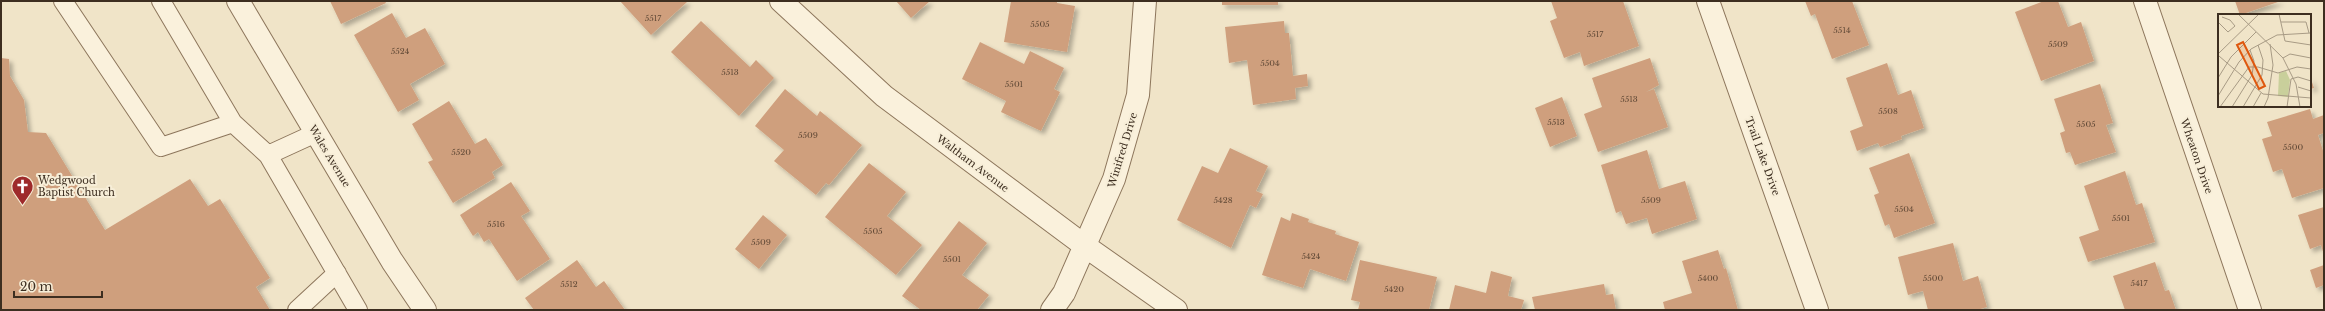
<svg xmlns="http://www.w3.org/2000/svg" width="2325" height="311" font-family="'Libre Baskerville',serif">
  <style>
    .building { fill: #cf9f7d; filter: url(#shadow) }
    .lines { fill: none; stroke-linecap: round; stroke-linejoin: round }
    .service-casing { stroke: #8d765c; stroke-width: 20 }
    .minor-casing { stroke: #8d765c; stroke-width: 24 }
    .tertiary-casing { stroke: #8d765c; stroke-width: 24 }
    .service { stroke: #faf1dc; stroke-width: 18 }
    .minor { stroke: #faf1dc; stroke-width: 22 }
    .tertiary { stroke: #faf1dc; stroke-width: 22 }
    .labels { text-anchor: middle; stroke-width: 4; stroke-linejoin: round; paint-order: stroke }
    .number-label { font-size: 8px; fill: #624a37 }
    .street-label { font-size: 10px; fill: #3d2e20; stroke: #f7eed8 }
    .poi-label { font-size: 10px; fill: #3d2e20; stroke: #f7eed8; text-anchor: start }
    .inset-road { fill: none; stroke: #a89b85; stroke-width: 1 }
    .view { fill: #df570d; fill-opacity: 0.15; stroke: #df570d; stroke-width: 2 }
    .inset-edge { fill: none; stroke: #3d2e20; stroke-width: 2 }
  </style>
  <defs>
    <filter id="shadow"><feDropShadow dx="3.5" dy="3.5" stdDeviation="2" flood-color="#0004"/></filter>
  </defs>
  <rect width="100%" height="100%" fill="#f0e4c8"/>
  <!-- building -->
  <path class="building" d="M330,1H385L386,3L341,24Z
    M620,1H686L687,2L651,35Z
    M896,1H930L911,18Z
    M1011,1H1057V3L1075,6L1067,52L1004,42Z
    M1222,1H1278V5H1222Z
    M1551,1H1623L1639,46L1584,66L1580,52L1564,58L1550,21L1557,18Z
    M1805,1H1852L1869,45L1832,59L1815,14L1811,16Z
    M2044,1H2058L2068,27L2081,22L2094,61L2041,81L2015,12Z
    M2235,1H2281L2240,15Z
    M392,13L406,38L425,28L445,64L410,84L419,100L398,112L354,35Z
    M701,21L750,67L756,60L774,78L739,116L671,52Z
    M1284,21L1285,33H1289L1293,76L1307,74L1308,86L1295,88L1296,99L1253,105L1247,60L1229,63L1225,27Z
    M980,42L1024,64L1030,51L1064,68L1054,89L1060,92L1041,131L1001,112L1006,101L962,79Z
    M1,58L9,59L10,76L24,100L28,132L46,133L105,230L190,179L208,206L220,199L270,278L256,287L270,310H1Z
    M1650,58L1659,85L1646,92L1654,89L1668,127L1598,152L1584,114L1602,107L1592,78Z
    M1887,63L1898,95L1911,90L1924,128L1901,136L1902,139L1880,147L1878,143L1857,151L1850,131L1863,126L1846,78Z
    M2310,76L2314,88L2310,89Z
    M2100,84L2113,123L2106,125L2116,152L2075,165L2070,152L2066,153L2060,133L2065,131L2054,99Z
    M785,89L817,116L820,111L862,145L829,185L826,183L816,195L774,161L784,150L755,126Z
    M1562,97L1577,136L1550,147L1535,108Z
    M449,101L475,144L486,138L503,165L492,172L495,178L453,203L428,162L433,160L412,124Z
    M2310,109L2313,119L2324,115V133L2318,135L2324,154V188L2292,198L2282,169L2273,172L2262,139L2272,136L2267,122Z
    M1230,148L1268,166L1256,191L1263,194L1256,208L1250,205L1231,248L1177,220L1202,166L1218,173Z
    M1647,150L1659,189L1685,181L1697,219L1652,234L1647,218L1626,224L1621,211L1616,213L1601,165Z
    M1909,153L1935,223L1894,238L1889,224L1885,226L1874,195L1879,193L1869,168Z
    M869,163L906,192L887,216L922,245L896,275L825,217Z
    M2125,171L2136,205L2142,203L2155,242L2088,262L2079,237L2099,230L2084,186Z
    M511,182L530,211L521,216L550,259L517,281L489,239L484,242L478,232L473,236L460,215Z
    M2324,207V255L2321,245L2310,249L2298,215Z
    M1292,213L1309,219L1308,222L1336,231L1335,234L1359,242L1346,281L1310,269L1303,288L1262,275L1281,217L1290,221Z
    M763,215L787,235L759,269L735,249Z
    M959,221L987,243L962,275L989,295L977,310H921L902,296Z
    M1953,243L1963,281L1978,276L1987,307L1977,310H1928L1923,291L1908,295L1898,257Z
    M1718,250L1724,269L1726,268L1738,310H1665L1663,302L1692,293L1682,261Z
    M577,260L596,287L604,281L625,310H534L525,298Z
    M1360,260L1437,277L1429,310H1358L1360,302L1351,300Z
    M2155,262L2165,291L2169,290L2176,310H2125L2113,276Z
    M2324,265V285L2316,288L2310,270Z
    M1491,271L1512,277L1508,296L1524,300L1521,310H1449L1455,285L1486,293Z
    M1604,284L1606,295L1613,294L1616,310H1535L1532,297Z"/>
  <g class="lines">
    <defs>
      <path id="service" d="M63,1L161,147L233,123
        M161,1L233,123L268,155
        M316,133L268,155L358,310
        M297,310L337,273"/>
      <path id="minor" d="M238,1L392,261L425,310
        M781,1L884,96L1085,246L1176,310
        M2145,1L2250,310
        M1052,310L1064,293L1114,179L1138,95L1145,1"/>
      <path id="tertiary" d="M1708,1L1817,310"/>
    </defs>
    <!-- service casing -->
    <use href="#service" class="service-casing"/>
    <!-- minor casing -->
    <use href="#minor" class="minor-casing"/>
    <!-- tertiary casing -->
    <use href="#tertiary" class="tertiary-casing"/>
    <!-- service -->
    <use href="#service" class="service"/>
    <!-- minor -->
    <use href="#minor" class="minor"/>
    <!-- tertiary -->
    <use href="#tertiary" class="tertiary"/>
  </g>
  <!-- icons -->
  <defs>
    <symbol id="church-pin" viewBox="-11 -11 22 30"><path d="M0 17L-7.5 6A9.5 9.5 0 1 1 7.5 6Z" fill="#9e2a2b" stroke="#f7eed8"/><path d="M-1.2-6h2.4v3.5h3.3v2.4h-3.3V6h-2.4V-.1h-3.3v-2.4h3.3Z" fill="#fff"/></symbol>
  </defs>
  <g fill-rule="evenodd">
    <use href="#church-pin" x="10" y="174" width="25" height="34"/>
  </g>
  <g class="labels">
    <!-- number labels -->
    <g class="number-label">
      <text x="653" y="21">5517</text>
      <text x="1040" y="27">5505</text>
      <text x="1842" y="33">5514</text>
      <text x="1595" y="37">5517</text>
      <text x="2058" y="47">5509</text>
      <text x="400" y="54">5524</text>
      <text x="1270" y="66">5504</text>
      <text x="730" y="75">5513</text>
      <text x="1014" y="87">5501</text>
      <text x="1629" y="102">5513</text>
      <text x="1888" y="114">5508</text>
      <text x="1556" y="125">5513</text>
      <text x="2086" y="127">5505</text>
      <text x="808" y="138">5509</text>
      <text x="2293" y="150">5500</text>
      <text x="461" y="155">5520</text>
      <text x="1223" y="203">5428</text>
      <text x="1651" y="203">5509</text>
      <text x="1904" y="212">5504</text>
      <text x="2121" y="221">5501</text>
      <text x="496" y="227">5516</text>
      <text x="873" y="234">5505</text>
      <text x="761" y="245">5509</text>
      <text x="1311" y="259">5424</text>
      <text x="952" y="262">5501</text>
      <text x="1708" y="281">5400</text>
      <text x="1933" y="281">5500</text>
      <text x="2139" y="286">5417</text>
      <text x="569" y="287">5512</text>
      <text x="1394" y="292">5420</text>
    </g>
    <!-- street labels -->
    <g class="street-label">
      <text transform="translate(1122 150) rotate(-73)" y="4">Winifred Drive</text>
      <text transform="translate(330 156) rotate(59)" y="4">Wales Avenue</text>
      <text transform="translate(1763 156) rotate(70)" y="4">Trail Lake Drive</text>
      <text transform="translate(2197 156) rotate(71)" y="4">Wheaton Drive</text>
      <text transform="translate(973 163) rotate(37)" y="4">Waltham Avenue</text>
    </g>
    <!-- poi labels -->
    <g class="poi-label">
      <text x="38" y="184">Wedgwood<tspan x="38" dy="12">Baptist Church</tspan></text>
    </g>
  </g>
  <!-- overview -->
  <g transform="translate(2218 14)">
    <rect width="93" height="93" fill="#f0e4c8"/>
    <path d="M68,57L72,66L70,83L60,82L61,59Z" fill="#c9cf9b"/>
    <path class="inset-road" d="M20,0L65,44L78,70L82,93M61,0L67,27L93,31M63,8H88L91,19M1,9L10,18L17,12L12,6L4,3M0,40L41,0M1,42L45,80L93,84M65,44L72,40L93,44M0,64L13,43L38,18M80,73L93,77M0,82L21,48L33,35L59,21L93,19M2,93L31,53H40L60,59L79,53L93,55M14,93L34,61L36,47L32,36M25,93L44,61L45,46L40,31M35,93L43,79M46,93L50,84L55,51L52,30M69,93L73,65L80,63L93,67"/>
    <path class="view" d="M25,28L47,72L41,75L19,31Z"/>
    <rect width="93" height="93" class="inset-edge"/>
  </g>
  <!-- border -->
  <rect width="2325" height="311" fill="none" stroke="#3d2e20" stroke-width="4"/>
  <!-- scale -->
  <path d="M14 291v6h88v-6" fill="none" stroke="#3d2e20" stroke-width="2"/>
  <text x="20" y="291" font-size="12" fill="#3d2e20" stroke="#f7eed8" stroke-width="3" paint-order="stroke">20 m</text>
</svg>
